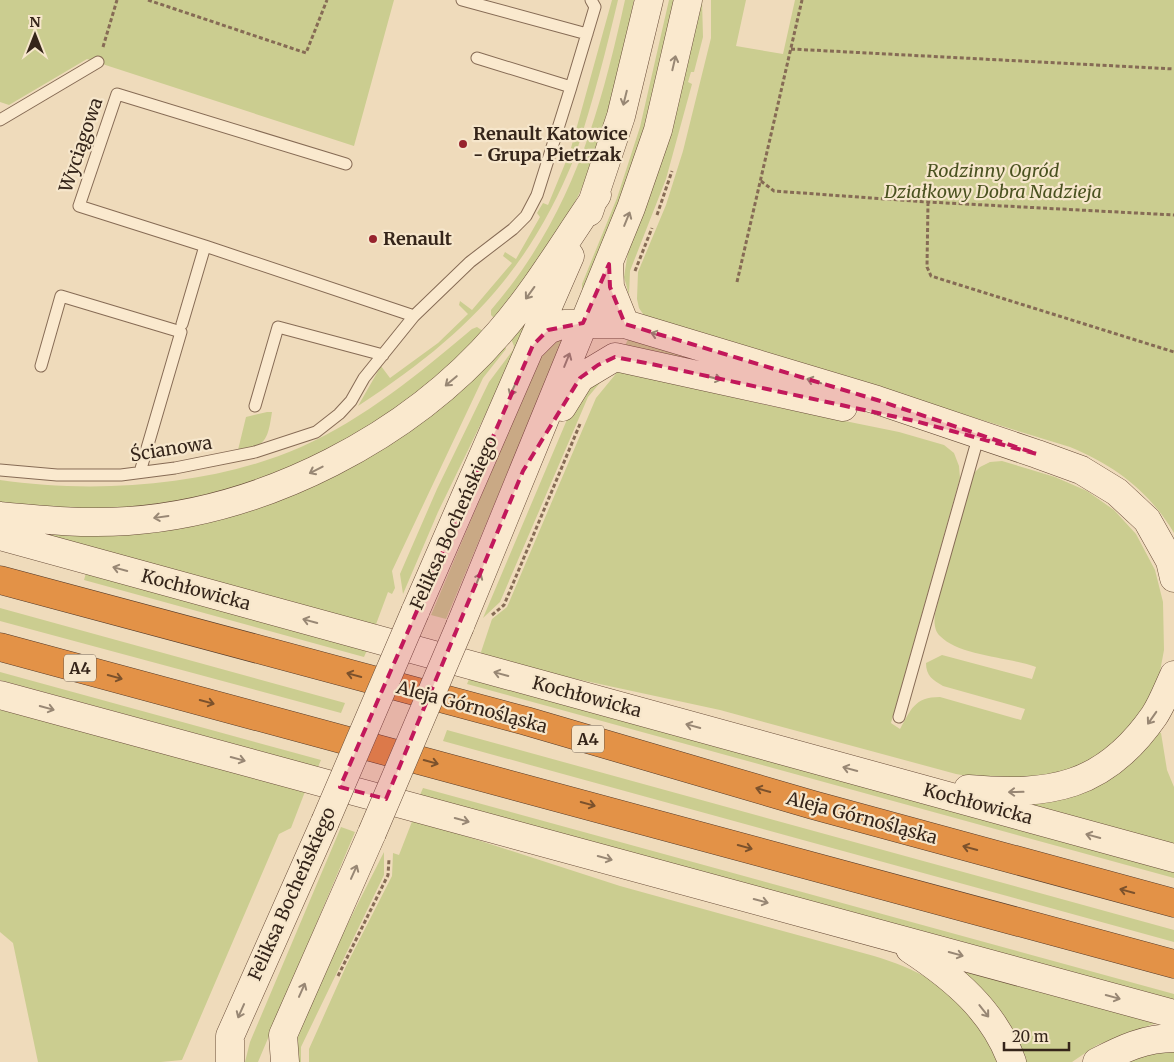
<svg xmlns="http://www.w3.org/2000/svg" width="1174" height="1062" font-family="Merriweather,serif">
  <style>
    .green { fill: #cbcd90 }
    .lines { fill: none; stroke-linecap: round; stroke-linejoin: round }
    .service-casing { stroke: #866b55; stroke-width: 13 }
    .secondary-casing { stroke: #684c38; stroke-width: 29 }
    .motorway-casing { stroke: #543a2a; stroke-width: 29 }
    .path { stroke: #866b55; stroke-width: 3; stroke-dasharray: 4 2.5; stroke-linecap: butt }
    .service { stroke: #fae9ce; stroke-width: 11 }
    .secondary { stroke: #fae9ce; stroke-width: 28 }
    .motorway { stroke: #e39247; stroke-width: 28 }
    .secondary-bridge-casing { stroke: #684c38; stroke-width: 29; stroke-linecap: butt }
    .secondary-bridge { stroke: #fae9ce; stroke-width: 28 }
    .oneway { stroke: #988774 }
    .oneway2 { stroke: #7b512c }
    .marked { fill: #c2185b; fill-opacity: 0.2; stroke: #c2185b; stroke-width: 4; stroke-dasharray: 10 6; stroke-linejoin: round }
    .poi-dot { fill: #97232d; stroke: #f6e6cb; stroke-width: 2 }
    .labels { text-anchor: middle; stroke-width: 4.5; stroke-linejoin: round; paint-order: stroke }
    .shield { fill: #f6e6cb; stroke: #6f5f4f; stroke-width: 1 }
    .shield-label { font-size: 16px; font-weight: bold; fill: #35251a }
    .poi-label { font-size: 18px; font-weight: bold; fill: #35251a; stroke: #f6e6cb; text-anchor: start }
    .street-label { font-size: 18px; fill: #35251a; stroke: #f6e6cb }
    .park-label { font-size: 18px; font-style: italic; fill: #4a5220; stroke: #f6e6cb }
  </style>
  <rect width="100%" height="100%" fill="#efdbbb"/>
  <!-- green -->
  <path class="green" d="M0,0H394L354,146L87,59L9,105L0,102Z
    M612,0H618C606,51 593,101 577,150L571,148Z
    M625,0H634C619,73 605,151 567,217C546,253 520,286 497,321L491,315V310C571,217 599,117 625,0Z
    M669,0H676L647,121L626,188L582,294V284L617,198L640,127Z
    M702,0L703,37L694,72H691L688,82L692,84L666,179L630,271L629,295L624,277L628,252Z
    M711,0H746L736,46L783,54L795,0H1174V533C1149,491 1114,465 1070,447L645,317L639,308L637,299L638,272L666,205L683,151L711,38Z
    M569,154L575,156C528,274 463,337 358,406L381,366L390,378L438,343L468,314L459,305L460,301L472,310L512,263L503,256L505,252L516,259L540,217L537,213L543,203L548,205Z
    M531,312L533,316L438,512L403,594L400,574L437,489L489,382L513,350L514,346L511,339Z
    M477,327L486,333L416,397L298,468L208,497L91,512L0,506V480C95,494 213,486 301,447C364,419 420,373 472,329Z
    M565,336L446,619L431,615L537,364L547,347Z
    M628,339L717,365L625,346Z
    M505,346L506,349L483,378L392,571L395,588L392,594L388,592L375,627L49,538L48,535L224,513Z
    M619,370L766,405L899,432L944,445L954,453L959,466L960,478L891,723L900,729C911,710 914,697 940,697L1021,720L1025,709L943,686C933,680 926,676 926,663L942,655L1032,679L1036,667C1010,657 959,656 940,636C934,630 934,622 935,614L970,477L980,467L990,462L1002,461L1055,477L1087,491L1114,510L1136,534L1155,570L1163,602L1164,650L1159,677L1142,713L1108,750L1060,775L995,781L956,774L720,710L544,672L480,655L492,619L507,607L596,398Z
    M604,378L588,397L500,602L483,618L577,396Z
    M267,412H272C268,437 267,448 238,450L246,417Z
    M86,573L367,650L364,657L84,580Z
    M0,608L345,703L341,713L0,621Z
    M0,672L321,760L318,767L0,680Z
    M470,677L1174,870V878L467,684Z
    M0,710L98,731L306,789L291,828L279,834L182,1060L161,1062H38L13,943L0,932Z
    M447,730L1174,930V942L443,741Z
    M1158,732L1161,733L1167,770L1174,787V845L1032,805L1080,793Z
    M423,788L1174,994V1002L420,795Z
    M413,819L620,886L874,956C913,968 950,985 975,1018C985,1030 991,1048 999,1062H309V1049L347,964L392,876L393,853L399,855Z
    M341,827L355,832L258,1062H245L250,1042Z
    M384,852V875L301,1047V1062H291L292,1045L339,941Z
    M967,970L1156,1023L1097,1045L1072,1062H1024L1000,1011L966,974Z
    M1174,1048V1062H1116Z"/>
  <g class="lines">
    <defs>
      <path id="service" d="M462,0L587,34
        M477,58L571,87L595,7L591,0
        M0,120L98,62
        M205,246L414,316
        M182,324L205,246L79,206L117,94L346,164
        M41,366L61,296L181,332L140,472
        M255,406L278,327L383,355
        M0,470L57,475H121L175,468L255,452L316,432L339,414L351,401L364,378L414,316L470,262L513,229L526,216L537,195L571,87
        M899,717L978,438"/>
      <path id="secondary" d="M589,212L621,116L649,0
        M609,264L610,287L625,324
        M533,345L548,330L564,324H625L877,400L1037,454L1081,470L1117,492L1147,520L1170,561L1174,578
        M562,407L580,378L615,357L843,407
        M0,516C43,520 85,524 128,521C266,511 409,437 499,333C536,291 565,241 597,195
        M0,536L1174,858
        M415,612L570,256
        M460,626L631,208L658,130L688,0
        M0,695L1174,1014
        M968,789C1050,796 1104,788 1154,716C1162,704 1168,688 1174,675
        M910,949C954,978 994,1011 1012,1062
        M230,1062V1036L325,822
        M285,1062L283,1035L372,833
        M1097,1062C1122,1049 1145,1038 1174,1038"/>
      <path id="motorway" d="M0,580L526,721L813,805L1174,903
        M0,647L1174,964"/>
    </defs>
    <!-- service casing -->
    <use href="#service" class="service-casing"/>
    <!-- secondary casing -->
    <use href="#secondary" class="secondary-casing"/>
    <!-- motorway casing -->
    <use href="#motorway" class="motorway-casing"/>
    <!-- path -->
    <path class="path" d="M148,0L306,53L327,0
      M103,47L117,0
      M791,49L1174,69
      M761,181L774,191L928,202L1174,215
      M928,202L927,267L931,276L1174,352
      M657,215L672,171
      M635,271L652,228
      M737,282L802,0
      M492,615L504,605L580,424
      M338,976L388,875L389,859"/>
    <!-- service -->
    <use href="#service" class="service"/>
    <!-- secondary -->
    <use href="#secondary" class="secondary"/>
    <!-- motorway -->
    <use href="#motorway" class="motorway"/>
    <defs>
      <path id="secondary-bridge" d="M325,822L415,612
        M372,833L460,626"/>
    </defs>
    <!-- secondary-bridge casing -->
    <use href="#secondary-bridge" class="secondary-bridge-casing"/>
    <!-- secondary-bridge -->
    <use href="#secondary-bridge" class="secondary-bridge"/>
  </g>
  <!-- one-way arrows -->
  <defs><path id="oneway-shaft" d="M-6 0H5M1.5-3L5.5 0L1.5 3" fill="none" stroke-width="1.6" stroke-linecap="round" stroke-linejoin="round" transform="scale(1.25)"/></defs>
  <g class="oneway">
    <use href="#oneway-shaft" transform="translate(674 63) rotate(-77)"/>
    <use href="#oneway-shaft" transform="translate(625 98) rotate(104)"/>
    <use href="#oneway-shaft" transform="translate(627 219) rotate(-68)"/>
    <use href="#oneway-shaft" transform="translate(530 293) rotate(126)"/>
    <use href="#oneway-shaft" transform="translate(658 335) rotate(-163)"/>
    <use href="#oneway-shaft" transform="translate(567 360) rotate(-68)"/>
    <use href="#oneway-shaft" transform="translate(714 378) rotate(13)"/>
    <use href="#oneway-shaft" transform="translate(451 381) rotate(140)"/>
    <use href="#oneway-shaft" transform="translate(814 381) rotate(-163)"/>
    <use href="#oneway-shaft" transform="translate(513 389) rotate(114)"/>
    <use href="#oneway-shaft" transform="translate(316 470) rotate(153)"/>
    <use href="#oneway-shaft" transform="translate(161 517) rotate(172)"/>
    <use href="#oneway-shaft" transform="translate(120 569) rotate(-165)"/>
    <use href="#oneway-shaft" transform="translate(478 580) rotate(-68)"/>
    <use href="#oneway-shaft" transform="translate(310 621) rotate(-165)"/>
    <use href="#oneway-shaft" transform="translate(501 674) rotate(-165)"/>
    <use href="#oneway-shaft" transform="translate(47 708) rotate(15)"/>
    <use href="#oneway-shaft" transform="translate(1152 718) rotate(125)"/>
    <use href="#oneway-shaft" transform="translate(693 726) rotate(-165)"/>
    <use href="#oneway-shaft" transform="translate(238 759) rotate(15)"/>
    <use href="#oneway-shaft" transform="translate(850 769) rotate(-165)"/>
    <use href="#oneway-shaft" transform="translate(1016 792) rotate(179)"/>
    <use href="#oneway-shaft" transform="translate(462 820) rotate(15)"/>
    <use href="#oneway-shaft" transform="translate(1093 836) rotate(-165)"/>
    <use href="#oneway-shaft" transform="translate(605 858) rotate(15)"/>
    <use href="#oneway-shaft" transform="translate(354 872) rotate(-66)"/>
    <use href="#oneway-shaft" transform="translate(761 901) rotate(15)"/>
    <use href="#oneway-shaft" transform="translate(956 954) rotate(15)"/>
    <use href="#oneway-shaft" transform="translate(302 990) rotate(-66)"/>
    <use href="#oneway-shaft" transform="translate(1113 997) rotate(15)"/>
    <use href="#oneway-shaft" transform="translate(241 1011) rotate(114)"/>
    <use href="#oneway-shaft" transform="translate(984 1011) rotate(52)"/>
  </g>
  <g class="oneway2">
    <use href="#oneway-shaft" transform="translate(354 675) rotate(-165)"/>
    <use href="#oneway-shaft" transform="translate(115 677) rotate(15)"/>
    <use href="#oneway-shaft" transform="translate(207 702) rotate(15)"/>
    <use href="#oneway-shaft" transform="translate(431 762) rotate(15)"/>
    <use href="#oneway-shaft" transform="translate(763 790) rotate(-164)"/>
    <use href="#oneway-shaft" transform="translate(588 804) rotate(15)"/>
    <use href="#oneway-shaft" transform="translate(745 847) rotate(15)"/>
    <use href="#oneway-shaft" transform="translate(970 848) rotate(-165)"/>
    <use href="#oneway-shaft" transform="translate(1127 891) rotate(-165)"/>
  </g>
  <!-- marked area -->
  <path class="marked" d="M609,264L610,287L625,324L877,400L1037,454L915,421L656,365L615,357L598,365L580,378L523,471L386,799L340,787L533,345L548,330L583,323Z"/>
  <!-- markers -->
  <g class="poi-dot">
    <circle cx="463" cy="144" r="5"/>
    <circle cx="373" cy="239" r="5"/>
  </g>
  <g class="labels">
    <!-- shield labels -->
    <g class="shield">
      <rect x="64" y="654.5" width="32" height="27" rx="4"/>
      <rect x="572" y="725.5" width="32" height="27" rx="4"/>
    </g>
    <g class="shield-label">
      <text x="80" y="674">A4</text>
      <text x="588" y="745">A4</text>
    </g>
    <!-- poi labels -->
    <g class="poi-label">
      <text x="473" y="140">Renault Katowice<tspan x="473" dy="21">- Grupa Pietrzak</tspan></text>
      <text x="383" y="245">Renault</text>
    </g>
    <!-- street labels -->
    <g class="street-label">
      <text transform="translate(81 145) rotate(-71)" y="6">Wyciągowa</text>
      <text transform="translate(171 449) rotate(-9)" y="6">Ścianowa</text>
      <text transform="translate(454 523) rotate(-66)" y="6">Feliksa Bocheńskiego</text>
      <text transform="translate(196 590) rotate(15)" y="6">Kochłowicka</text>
      <text transform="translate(587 697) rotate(15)" y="6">Kochłowicka</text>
      <text transform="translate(472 707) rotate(15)" y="6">Aleja Górnośląska</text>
      <text transform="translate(978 804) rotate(15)" y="6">Kochłowicka</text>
      <text transform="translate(862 818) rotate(15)" y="6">Aleja Górnośląska</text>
      <text transform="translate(292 894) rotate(-66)" y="6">Feliksa Bocheńskiego</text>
    </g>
    <!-- park labels -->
    <g class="park-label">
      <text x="993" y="177">Rodzinny Ogród<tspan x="993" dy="21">Działkowy Dobra Nadzieja</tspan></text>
    </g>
  </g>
  <!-- north arrow -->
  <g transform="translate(35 35)" stroke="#f6e6cb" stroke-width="4" paint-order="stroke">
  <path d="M0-4L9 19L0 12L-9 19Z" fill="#35251a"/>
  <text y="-8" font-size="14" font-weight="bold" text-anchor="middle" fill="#35251a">N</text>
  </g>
  <!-- scale -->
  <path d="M1004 1042v8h65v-8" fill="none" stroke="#35251a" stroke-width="2.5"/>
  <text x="1012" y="1042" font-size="15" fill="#35251a" stroke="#f6e6cb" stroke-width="4" paint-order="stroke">20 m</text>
</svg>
